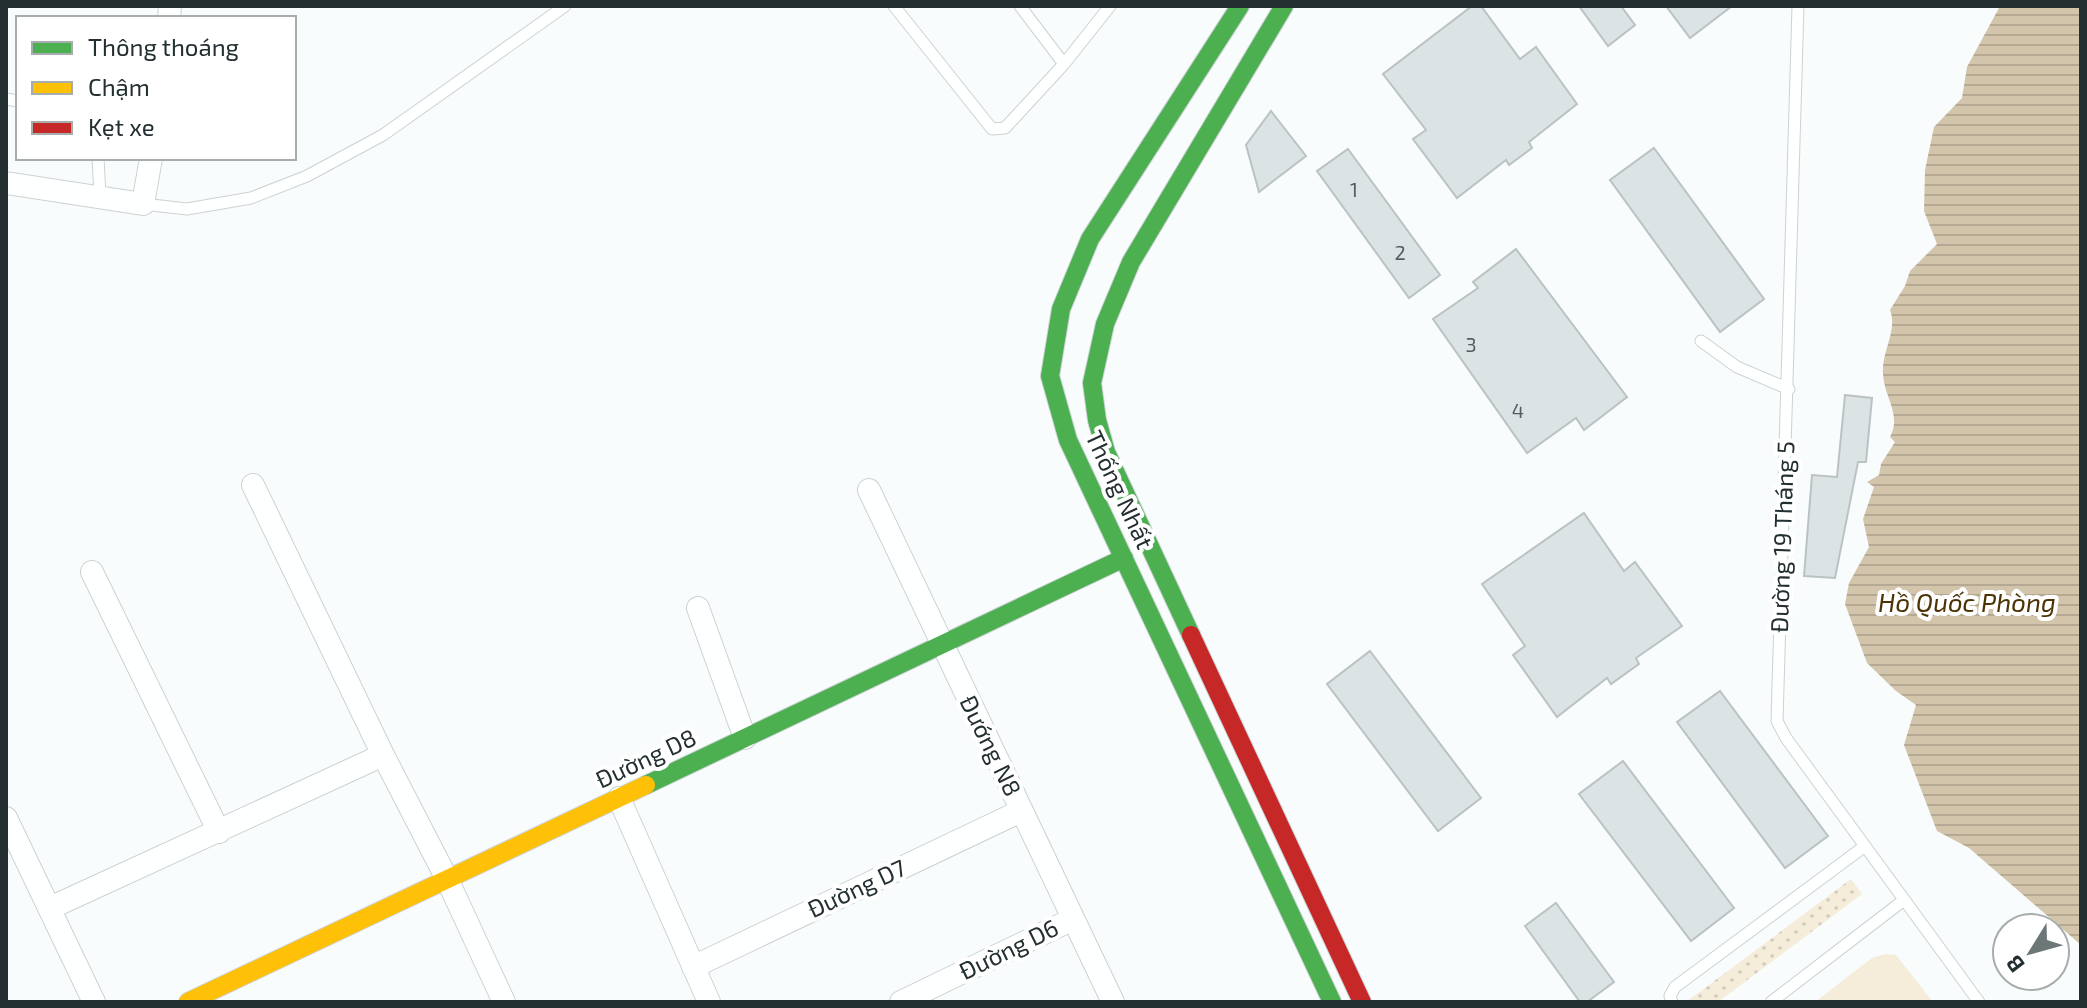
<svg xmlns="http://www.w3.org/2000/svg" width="2087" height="1008" font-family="'Exo 2',sans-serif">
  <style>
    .grass { fill: url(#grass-dots) }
    .pitch { fill: #f6ecda }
    .water { fill: url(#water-rules) }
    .building { fill: #dbe3e5; stroke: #bac2c3; stroke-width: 2 }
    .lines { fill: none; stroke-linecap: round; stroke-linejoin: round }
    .lane-casing { stroke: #cbd2d4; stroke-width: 13 }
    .street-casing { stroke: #cbd2d4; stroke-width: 24 }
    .fast-casing { stroke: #cbd2d4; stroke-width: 20 }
    .slow-casing { stroke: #cbd2d4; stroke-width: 20 }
    .jam-casing { stroke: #cbd2d4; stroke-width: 20 }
    .lane { stroke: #feffff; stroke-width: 11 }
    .street { stroke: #feffff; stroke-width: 22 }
    .fast { stroke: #4caf50; stroke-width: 18 }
    .slow { stroke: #ffc107; stroke-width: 18 }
    .jam { stroke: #c62828; stroke-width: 18 }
    .labels { text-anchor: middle; stroke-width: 8; stroke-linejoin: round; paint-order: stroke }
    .number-label { font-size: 20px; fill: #535e60 }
    .street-label { font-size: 24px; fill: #232f31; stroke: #fff }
    .water-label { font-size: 26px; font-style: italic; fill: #4b3304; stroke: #fff }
  </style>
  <defs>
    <pattern id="grass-dots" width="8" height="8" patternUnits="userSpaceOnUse" patternTransform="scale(2)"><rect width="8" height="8" fill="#f6ecda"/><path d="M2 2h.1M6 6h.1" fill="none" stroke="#d3cbbc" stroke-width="1.8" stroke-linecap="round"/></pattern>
    <pattern id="water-rules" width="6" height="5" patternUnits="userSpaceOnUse" patternTransform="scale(2)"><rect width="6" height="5" fill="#d3c4ac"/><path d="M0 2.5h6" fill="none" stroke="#b5a994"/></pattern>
  </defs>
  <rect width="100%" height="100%" fill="#f8fcfd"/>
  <!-- grass -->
  <path class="grass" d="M1851,879L1862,894L1718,1002H1686Z"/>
  <!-- pitch -->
  <path class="pitch" d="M1885,954L1896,955L1933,1002H1815L1872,958Z"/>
  <!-- water -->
  <path class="water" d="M2000,6H2081V945L1969,848L1937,831L1904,745L1916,705L1896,691L1867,663L1845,604L1849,583L1869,547L1863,519L1874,487L1867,482L1879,475L1881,464L1895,442L1890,437C1902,415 1884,397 1883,374C1881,352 1898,331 1890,310L1905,286L1910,271L1937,244L1924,211L1925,170L1934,127L1962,98L1967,67Z"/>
  <!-- building -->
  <path class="building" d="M1472,6H1481L1520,59L1536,47L1577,104L1529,142L1532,148L1509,165L1506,160L1457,198L1413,139L1426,130L1383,74Z
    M1579,6H1621L1635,25L1608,46Z
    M1666,6H1732L1690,38Z
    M1271,111L1306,156L1259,192L1246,145Z
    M1654,148L1764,299L1720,332L1610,180Z
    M1348,149L1440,275L1409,298L1317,171Z
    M1516,249L1627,397L1584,430L1576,418L1527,453L1433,319L1478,288L1473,282Z
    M1845,395L1872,398L1866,462H1858L1835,578L1804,576L1812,475L1837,477Z
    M1584,513L1624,571L1635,562L1682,626L1636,658L1639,664L1611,684L1607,678L1557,717L1513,655L1525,646L1482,584Z
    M1370,651L1481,798L1438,831L1327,684Z
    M1720,691L1828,836L1785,868L1677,722Z
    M1623,761L1734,908L1691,941L1579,794Z
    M1556,903L1614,982L1587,1002H1580L1525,926Z"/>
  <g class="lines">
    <defs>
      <path id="lane" d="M894,6L992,129L1005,128L1064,64L1110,6
        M1020,6L1064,64
        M1798,6L1777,721L1786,738L1979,1002
        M6,99L18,101
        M98,158L100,196
        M143,204L187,209L251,198L307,176L383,135L565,6
        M1701,341L1737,367L1789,389
        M1672,1002L1670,996L1675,987L1865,846
        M1771,1002L1904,900"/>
      <path id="street" d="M169,18L170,6
        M6,183L143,204L151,158
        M253,485L383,755L447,879L504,1002
        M869,490L1113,1002
        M92,572L219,832
        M698,608L745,738
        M619,798L709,1002
        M6,818L94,1002
        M50,908L383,755
        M693,967L1021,811
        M901,1002L1073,919"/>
      <path id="fast" d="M1240,6L1090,239L1061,309L1050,376L1068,440L1332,1002
        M1191,635L1106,452L1097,420L1092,383L1105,324L1131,262L1284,6
        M646,785L1124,558"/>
      <path id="slow" d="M188,1002L646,785"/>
      <path id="jam" d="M1191,635L1362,1002"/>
    </defs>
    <!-- lane casing -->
    <use href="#lane" class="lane-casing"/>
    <!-- street casing -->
    <use href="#street" class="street-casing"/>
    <!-- fast casing -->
    <use href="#fast" class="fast-casing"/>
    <!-- slow casing -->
    <use href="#slow" class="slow-casing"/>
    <!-- jam casing -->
    <use href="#jam" class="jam-casing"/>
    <!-- lane -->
    <use href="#lane" class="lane"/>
    <!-- street -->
    <use href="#street" class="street"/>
    <!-- fast -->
    <use href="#fast" class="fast"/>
    <!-- slow -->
    <use href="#slow" class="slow"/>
    <!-- jam -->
    <use href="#jam" class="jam"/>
  </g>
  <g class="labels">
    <!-- number labels -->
    <g class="number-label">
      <text x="1354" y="197">1</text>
      <text x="1400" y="260">2</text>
      <text x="1471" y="352">3</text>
      <text x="1518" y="418">4</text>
    </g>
    <!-- street labels -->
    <g class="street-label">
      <text transform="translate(1119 490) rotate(65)" y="8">Thống Nhất</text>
      <text transform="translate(1783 537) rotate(-88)" y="8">Đường 19 Tháng 5</text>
      <text transform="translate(990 746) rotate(64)" y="8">Đướng N8</text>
      <text transform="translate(646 759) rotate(-25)" y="8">Đường D8</text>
      <text transform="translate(857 889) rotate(-25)" y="8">Đường D7</text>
      <text transform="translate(1009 950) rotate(-26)" y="8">Đường D6</text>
    </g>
    <!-- water labels -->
    <g class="water-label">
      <text x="1967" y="612">Hồ Quốc Phòng</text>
    </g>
  </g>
  <!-- border -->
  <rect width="2087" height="1008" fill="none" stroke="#232f31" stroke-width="16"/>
  <!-- legend -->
  <rect x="16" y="16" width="280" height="144" fill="#ffffff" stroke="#a7acad" stroke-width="2"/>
  <rect x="32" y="42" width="40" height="12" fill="#4caf50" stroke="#a7acad" stroke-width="2"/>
  <text x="88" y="56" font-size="24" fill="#232f31">Thông thoáng</text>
  <rect x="32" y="82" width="40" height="12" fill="#ffc107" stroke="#a7acad" stroke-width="2"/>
  <text x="88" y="96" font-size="24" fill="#232f31">Chậm</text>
  <rect x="32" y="122" width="40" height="12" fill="#c62828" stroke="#a7acad" stroke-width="2"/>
  <text x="88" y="136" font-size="24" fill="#232f31">Kẹt xe</text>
  <!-- north arrow -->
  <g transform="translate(2031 952) rotate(233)"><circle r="38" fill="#ffffff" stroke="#a7acad" stroke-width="2"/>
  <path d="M0-6L14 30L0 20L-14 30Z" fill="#6e7778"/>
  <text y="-12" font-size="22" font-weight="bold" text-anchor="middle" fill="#232f31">B</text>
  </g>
</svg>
